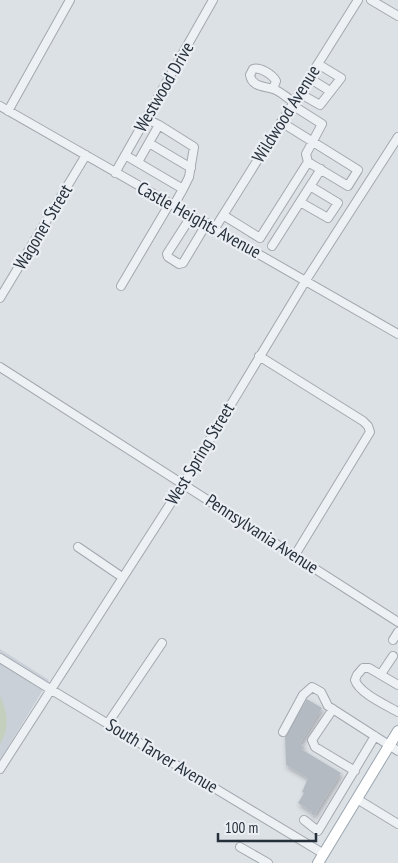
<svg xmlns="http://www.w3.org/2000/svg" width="398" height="863" font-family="'PT Sans Narrow',sans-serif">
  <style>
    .built { fill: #cad0d7 }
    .green { fill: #c4cfbd }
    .building { fill: #b3bac2; filter: url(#shadow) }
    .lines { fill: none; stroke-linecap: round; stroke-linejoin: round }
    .minor-casing { stroke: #a2a8af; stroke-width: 10 }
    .major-casing { stroke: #9ba6b1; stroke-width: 12 }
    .minor { stroke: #eef1f4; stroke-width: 8 }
    .major { stroke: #fff; stroke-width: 10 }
    .labels { text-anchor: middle; stroke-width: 4.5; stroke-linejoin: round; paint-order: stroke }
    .street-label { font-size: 18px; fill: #26303b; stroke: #ebeff4 }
  </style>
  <defs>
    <filter id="shadow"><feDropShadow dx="1.5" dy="3" stdDeviation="2.5" flood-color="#0004"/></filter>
  </defs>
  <rect width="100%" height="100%" fill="#dce1e6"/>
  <!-- built -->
  <path class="built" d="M0,649L49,680L0,760Z"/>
  <!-- green -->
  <path class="green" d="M0,696C8,712 10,728 0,744Z"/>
  <!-- building -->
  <path class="building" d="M307,699L322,708L300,744H302L303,749H301L341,773L314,816L311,814L312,812L298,803L304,793L302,792L308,778L286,765L285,735Z"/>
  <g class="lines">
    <defs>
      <path id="minor" d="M371,0L398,16
        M309,78L330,91
        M273,89L276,81C272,74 260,67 253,69L250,75C252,87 264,86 273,89C280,91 287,98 294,102
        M299,93L320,105L341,78L318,64
        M0,106L398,334
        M8,111L70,0
        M281,122L358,170L348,186L308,162L306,154L322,124L292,105
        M159,125L194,147L189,177L183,189
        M149,143L191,168
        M125,155L183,189L174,205
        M138,162L159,125L147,119
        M115,173L213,0
        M300,202L328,218L338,203L310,186
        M192,215L167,254L168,257L179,264L183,263L207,223
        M223,215L260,238L308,162
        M215,228L358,0
        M272,246L321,169
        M121,286L170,203
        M0,298L86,155
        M259,356L363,421L368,426L370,432L295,555
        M0,367L398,622
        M78,547L122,577
        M393,640L398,632
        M0,658L50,689L324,854
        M381,674L393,656
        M398,685L369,668H363L357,675L355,680C359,693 386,705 398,712
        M333,709L312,740L315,747L355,771
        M108,723L162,643
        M283,732L303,695L312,687L321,692L328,706L398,751
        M0,769L183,484L306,280L398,137
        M357,799L398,824
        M304,820L318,831L375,736
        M240,847L268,863"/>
      <path id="major" d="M318,863L398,731"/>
    </defs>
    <!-- minor casing -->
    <use href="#minor" class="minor-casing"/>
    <!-- major casing -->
    <use href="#major" class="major-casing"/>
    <!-- minor -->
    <use href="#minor" class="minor"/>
    <!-- major -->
    <use href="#major" class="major"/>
  </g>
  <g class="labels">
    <!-- street labels -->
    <g class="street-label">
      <text transform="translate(164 87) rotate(-60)" y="6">Westwood Drive</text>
      <text transform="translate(286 114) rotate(-58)" y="6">Wildwood Avenue</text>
      <text transform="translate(199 220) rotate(29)" y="6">Castle Heights Avenue</text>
      <text transform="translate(43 227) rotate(-59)" y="6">Wagoner Street</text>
      <text transform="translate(200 454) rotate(-59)" y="6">West Spring Street</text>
      <text transform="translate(262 534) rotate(33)" y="6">Pennsylvania Avenue</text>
      <text transform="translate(162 756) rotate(31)" y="6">South Tarver Avenue</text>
    </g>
  </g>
  <!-- scale -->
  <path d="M218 833v8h98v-8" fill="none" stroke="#26303b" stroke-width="2.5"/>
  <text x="225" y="833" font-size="15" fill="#26303b" stroke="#ebeff4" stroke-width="4" paint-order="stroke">100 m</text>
</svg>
